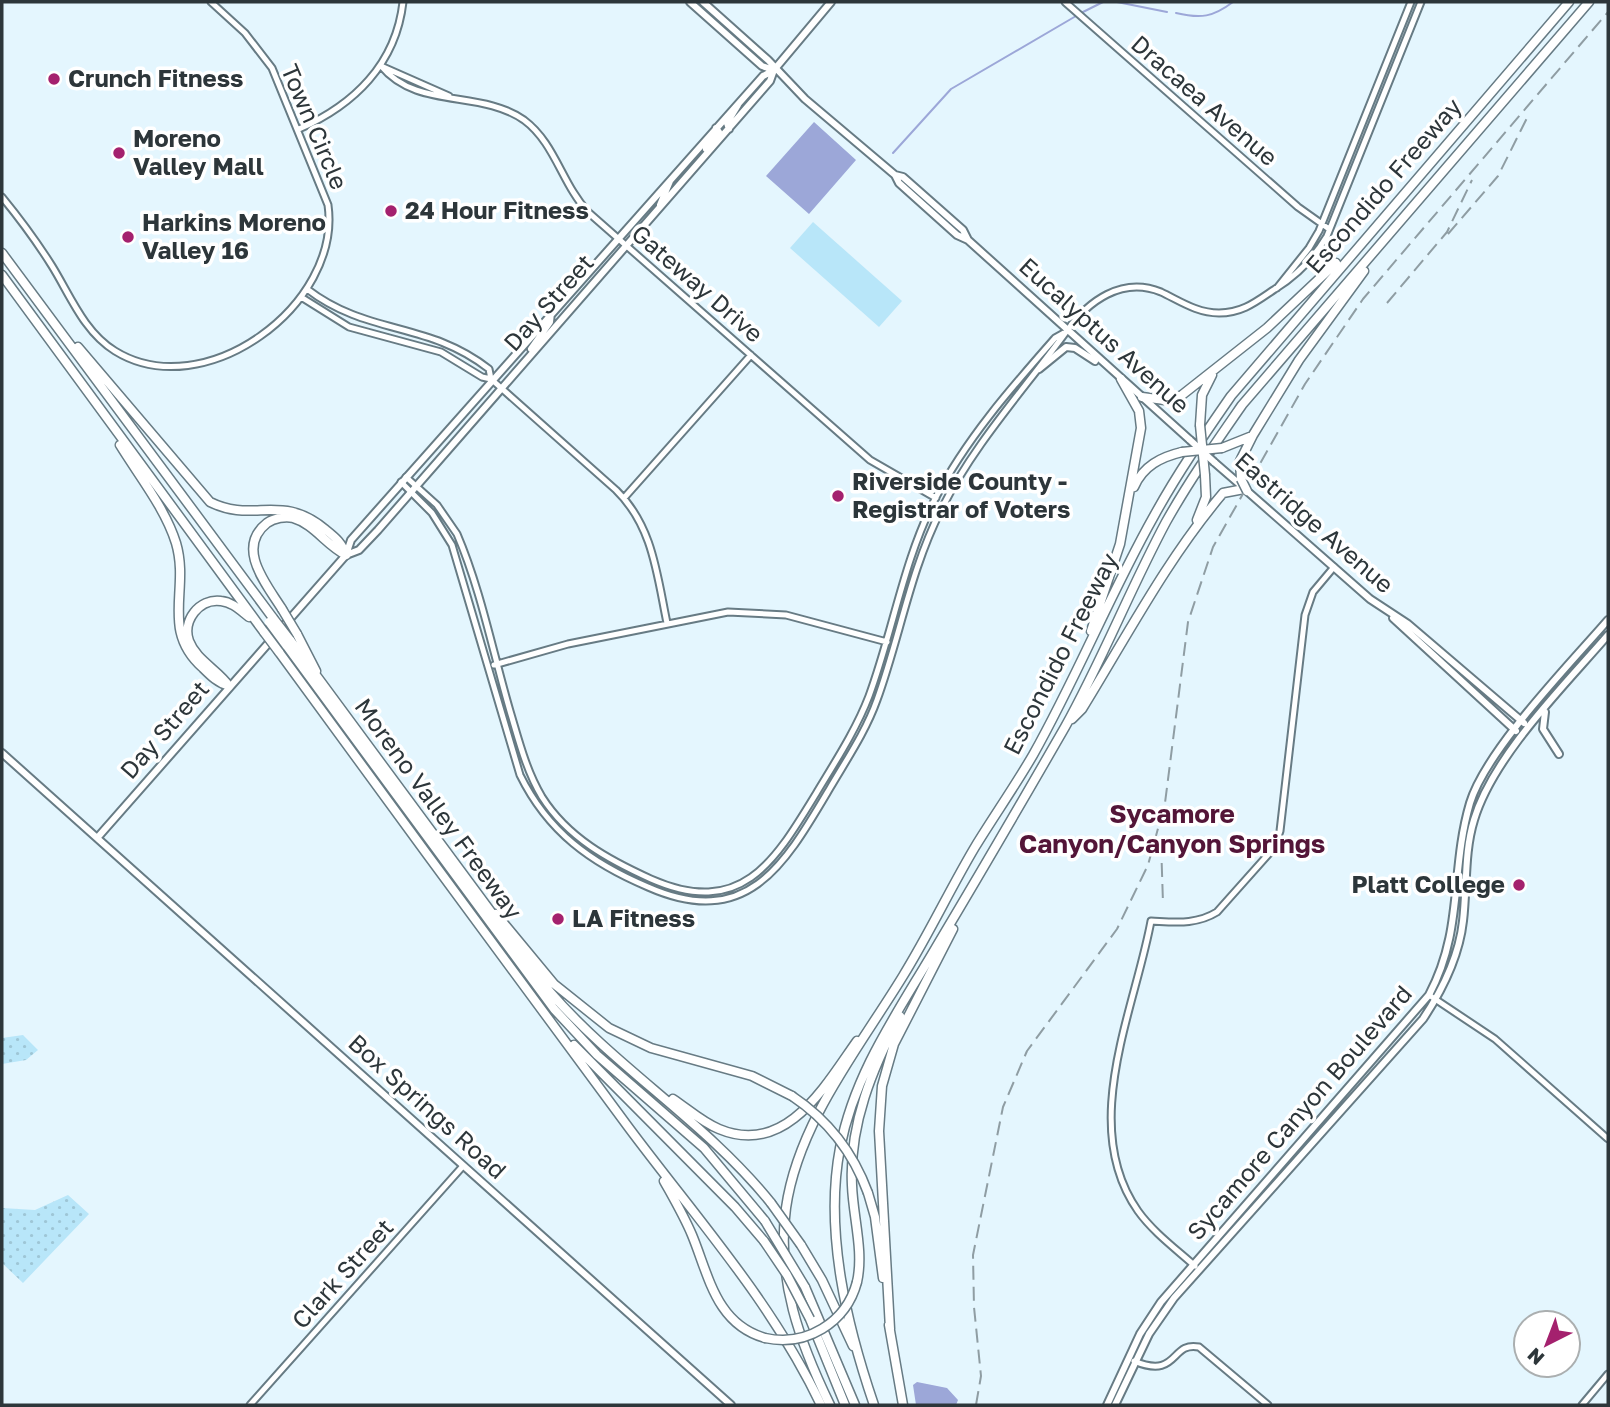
<svg xmlns="http://www.w3.org/2000/svg" width="1610" height="1407" font-family="'Golos Text',sans-serif">
  <style>
    .grass { fill: url(#grass-dots) }
    .garden { fill: #b8e6f9 }
    .water { fill: #9ca7d8 }
    .lines { fill: none; stroke-linecap: round; stroke-linejoin: round }
    .stream { stroke: #9ca7d8; stroke-width: 2 }
    .minor-casing { stroke: #677b84; stroke-width: 9 }
    .major-casing { stroke: #677b84; stroke-width: 10 }
    .highway-casing { stroke: #677b84; stroke-width: 11 }
    .minor { stroke: #fff; stroke-width: 5 }
    .major { stroke: #fff; stroke-width: 6 }
    .highway { stroke: #fff; stroke-width: 8 }
    .rail { stroke: #8f9da3; stroke-width: 2; stroke-dasharray: 14 7; stroke-linecap: butt }
    .major-bridge-casing { stroke: #677b84; stroke-width: 10; stroke-linecap: butt }
    .highway-bridge-casing { stroke: #677b84; stroke-width: 11; stroke-linecap: butt }
    .major-bridge { stroke: #fff; stroke-width: 6 }
    .highway-bridge { stroke: #fff; stroke-width: 8 }
    .poi-dot { fill: #a4216e; stroke: #fff; stroke-width: 2.5 }
    .labels { text-anchor: middle; stroke-width: 7; stroke-linejoin: round; paint-order: stroke }
    .poi-label { font-size: 24px; font-weight: bold; fill: #2d363a; stroke: #fff; text-anchor: start }
    .street-label { font-size: 24px; fill: #2d363a; stroke: #fff }
    .neighbourhood-label { font-size: 26px; font-weight: bold; fill: #531538; stroke: #fff }
  </style>
  <defs>
    <pattern id="grass-dots" width="8" height="8" patternUnits="userSpaceOnUse" patternTransform="scale(1.75)"><rect width="8" height="8" fill="#b8e6f9"/><path d="M2 2h.1M6 6h.1" fill="none" stroke="#9ec6d6" stroke-width="1.8" stroke-linecap="round"/></pattern>
  </defs>
  <rect width="100%" height="100%" fill="#e4f6fe"/>
  <!-- grass -->
  <path class="grass" d="M23,1035L38,1050L26,1060L2,1064V1038Z
    M68,1195L89,1214L23,1283L2,1263V1208L35,1210Z"/>
  <!-- garden -->
  <path class="garden" d="M813,222L902,301L879,327L790,248Z"/>
  <!-- water -->
  <path class="water" d="M814,122L856,160L809,214L766,176Z
    M917,1382L947,1388L958,1400L956,1405H916L913,1385Z"/>
  <g class="lines">
    <!-- stream -->
    <path class="stream" d="M1117,2L1167,12
      M1533,2H1545
      M1083,12L1103,2
      M1176,13C1201,19 1213,17 1233,2
      M893,153L951,89L1076,16"/>
    <defs>
      <path id="minor" d="M1065,2L1298,207L1329,229
        M381,66C417,110 480,89 524,120C555,143 562,184 588,212L870,460L936,498
        M381,66L449,96
        M299,129C354,105 396,64 403,2
        M2,197C20,219 37,242 52,266C70,295 84,332 115,351C204,406 342,305 328,205L272,68L245,33L211,2
        M1277,288L1309,248L1319,231L1411,2
        M307,289C368,336 428,321 489,369L491,379
        M301,297L349,327L441,352L482,377L491,379L616,490C653,526 657,575 667,623
        M406,477L437,505L457,534C481,590 493,653 510,711C519,741 526,770 542,797C568,838 609,860 651,879C742,919 775,861 817,792C835,762 856,730 869,696C893,631 903,562 935,499C966,439 1011,388 1055,338L1064,333
        M401,482L432,513L452,545L520,775C548,832 591,863 648,887C748,931 785,864 830,788C847,759 866,731 877,700C900,637 910,571 941,510C974,444 1023,391 1066,332C1088,301 1122,276 1161,292C1180,301 1197,313 1219,313C1243,313 1257,301 1275,289C1296,276 1314,258 1327,236L1421,2
        M624,498L751,355
        M494,665L568,644L728,612L786,615L887,642
        M1429,995L1495,1039L1608,1139
        M1195,1266C1176,1249 1153,1232 1138,1211C1078,1126 1135,1009 1151,921C1175,922 1196,925 1217,912L1274,848L1280,831L1305,615L1313,592L1334,567
        M1134,1361C1179,1380 1170,1341 1199,1347L1268,1405
        M250,1405L463,1166
        M1582,1405L1608,1374"/>
      <path id="major" d="M690,2L762,66L774,70
        M703,2L768,60L805,99L895,175L899,183L957,235L968,240L1190,440
        M729,129L727,123L738,105
        M706,149L719,132L716,128
        M895,175L903,177L963,230L968,240
        M660,205L670,181
        M531,349L550,322L551,313
        M1039,369L1066,347L1075,348L1095,361
        M1214,462L1244,488
        M1247,491L1370,599L1408,624L1524,723
        M346,555L359,550L378,530L770,81L774,70L831,2
        M1393,618L1516,731
        M1545,712L1543,729L1559,754
        M2,753L731,1405
        M98,837L346,555L351,540L763,76L774,70
        M1107,1405L1140,1334L1161,1302L1429,995C1464,929 1450,871 1470,803C1486,750 1570,664 1608,620
        M1115,1405L1149,1334L1174,1298L1423,1019C1443,989 1459,957 1463,921C1467,888 1464,852 1474,820C1493,756 1564,686 1608,635"/>
      <path id="highway" d="M2,253L273,618
        M2,275L264,632
        M78,347L210,502C254,524 281,492 326,530C336,538 342,543 346,555
        M1142,397L1172,401L1182,395L1267,328L1336,263
        M1200,425L1202,395L1212,375
        M120,445C139,476 165,508 176,543C190,590 160,630 203,668C211,676 218,683 229,686
        M1222,448L1252,436
        M1241,479L1240,461L1253,435L1299,360L1364,271
        M1134,487C1143,466 1161,457 1182,452
        M1197,520L1206,497L1205,475
        M282,609C267,585 235,548 267,523C274,518 286,516 293,518C314,524 327,546 346,555
        M1091,631L1120,544L1141,428L1139,411L1121,379
        M297,634L316,671
        M290,640L550,992C617,1069 707,1123 771,1203
        M286,645L554,1009L597,1055L704,1148L765,1221
        M279,652C395,811 512,970 629,1128C697,1219 772,1302 821,1405
        M229,686C218,670 196,660 189,641C182,621 199,598 221,601C232,602 240,610 249,617
        M1072,719L1082,709C1127,636 1167,559 1223,493L1244,489
        M496,914L554,984L609,1028L651,1048L752,1076L792,1096
        M574,1045L735,1207L764,1241
        M673,1099C688,1109 702,1122 719,1129C786,1157 825,1086 857,1041
        M664,1181C674,1199 684,1216 692,1235C709,1276 716,1324 765,1338
        M868,1193L875,1217L883,1278
        M801,1245L822,1280L853,1346
        M857,1282C864,1251 853,1217 852,1185C849,1125 872,1069 900,1016
        M805,1287L855,1405
        M810,1319L845,1405
        M889,1325L903,1405
        M890,1329L879,1131L882,1086L894,1044L953,929
        M830,1405C800,1343 776,1279 786,1208C798,1123 859,1048 903,976C929,934 950,889 975,847C994,816 1015,786 1033,755C1077,677 1110,594 1154,516C1177,474 1204,435 1231,396L1569,2
        M874,1405C847,1326 824,1232 840,1148C855,1071 899,1011 938,944C981,872 1023,800 1065,727C1102,661 1130,589 1166,522C1189,481 1215,444 1242,405L1589,2"/>
    </defs>
    <!-- minor casing -->
    <use href="#minor" class="minor-casing"/>
    <!-- major casing -->
    <use href="#major" class="major-casing"/>
    <!-- highway casing -->
    <use href="#highway" class="highway-casing"/>
    <!-- minor -->
    <use href="#minor" class="minor"/>
    <!-- major -->
    <use href="#major" class="major"/>
    <!-- highway -->
    <use href="#highway" class="highway"/>
    <!-- rail -->
    <path class="rail" d="M1448,234L1498,176L1527,118
      M1387,303L1447,232L1472,180
      M1161,842L1163,903
      M976,1405L981,1376L974,1307L973,1255L1003,1107L1027,1051L1117,929L1148,865L1165,803L1188,622L1213,547L1305,384L1363,299L1608,12"/>
    <defs>
      <path id="major-bridge" d="M1190,440L1214,462"/>
      <path id="highway-bridge" d="M1200,425L1205,475
        M1182,452L1222,448
        M1241,479L1247,491
        M282,609L297,634
        M273,618L290,640
        M269,622L286,645
        M264,632L279,652
        M792,1096C828,1120 853,1152 868,1193
        M771,1203L801,1245
        M765,1221L805,1287
        M764,1241L787,1275L810,1319
        M765,1338C806,1347 846,1323 857,1282"/>
    </defs>
    <!-- major-bridge casing -->
    <use href="#major-bridge" class="major-bridge-casing"/>
    <!-- highway-bridge casing -->
    <use href="#highway-bridge" class="highway-bridge-casing"/>
    <!-- major-bridge -->
    <use href="#major-bridge" class="major-bridge"/>
    <!-- highway-bridge -->
    <use href="#highway-bridge" class="highway-bridge"/>
  </g>
  <!-- markers -->
  <g class="poi-dot">
    <circle cx="54" cy="79" r="7"/>
    <circle cx="119" cy="153" r="7"/>
    <circle cx="391" cy="211" r="7"/>
    <circle cx="128" cy="237" r="7"/>
    <circle cx="838" cy="496" r="7"/>
    <circle cx="1519" cy="885" r="7"/>
    <circle cx="558" cy="919" r="7"/>
  </g>
  <g class="labels">
    <!-- poi labels -->
    <g class="poi-label">
      <text x="68" y="87">Crunch Fitness</text>
      <text x="133" y="147">Moreno<tspan x="133" dy="28">Valley Mall</tspan></text>
      <text x="405" y="219">24 Hour Fitness</text>
      <text x="142" y="231">Harkins Moreno<tspan x="142" dy="28">Valley 16</tspan></text>
      <text x="852" y="490">Riverside County -<tspan x="852" dy="28">Registrar of Voters</tspan></text>
      <text x="1505" y="893" text-anchor="end">Platt College</text>
      <text x="572" y="927">LA Fitness</text>
    </g>
    <!-- street labels -->
    <g class="street-label">
      <text transform="translate(1204 101) rotate(41)" y="8">Dracaea Avenue</text>
      <text transform="translate(314 127) rotate(67)" y="8">Town Circle</text>
      <text transform="translate(1384 186) rotate(-49)" y="8">Escondido Freeway</text>
      <text transform="translate(697 284) rotate(41)" y="8">Gateway Drive</text>
      <text transform="translate(549 303) rotate(-48)" y="8">Day Street</text>
      <text transform="translate(1104 336) rotate(42)" y="8">Eucalyptus Avenue</text>
      <text transform="translate(1314 523) rotate(41)" y="8">Eastridge Avenue</text>
      <text transform="translate(1061 654) rotate(-63)" y="8">Escondido Freeway</text>
      <text transform="translate(165 730) rotate(-49)" y="8">Day Street</text>
      <text transform="translate(438 809) rotate(54)" y="8">Moreno Valley Freeway</text>
      <text transform="translate(427 1107) rotate(42)" y="8">Box Springs Road</text>
      <text transform="translate(1300 1113) rotate(-49)" y="8">Sycamore Canyon Boulevard</text>
      <text transform="translate(343 1274) rotate(-48)" y="8">Clark Street</text>
    </g>
    <!-- neighbourhood labels -->
    <g class="neighbourhood-label">
      <text x="1172" y="823">Sycamore<tspan x="1172" dy="30">Canyon/Canyon Springs</tspan></text>
    </g>
  </g>
  <!-- border -->
  <rect width="1610" height="1407" fill="none" stroke="#2d363a" stroke-width="7"/>
  <!-- north arrow -->
  <g transform="translate(1547 1344) rotate(222)"><circle r="33" fill="#ffffff" stroke="#abafb0" stroke-width="2"/>
  <path d="M0-5L12 26L0 18L-12 26Z" fill="#a4216e"/>
  <text y="-10" font-size="19" font-weight="bold" text-anchor="middle" fill="#2d363a">N</text>
  </g>
</svg>
